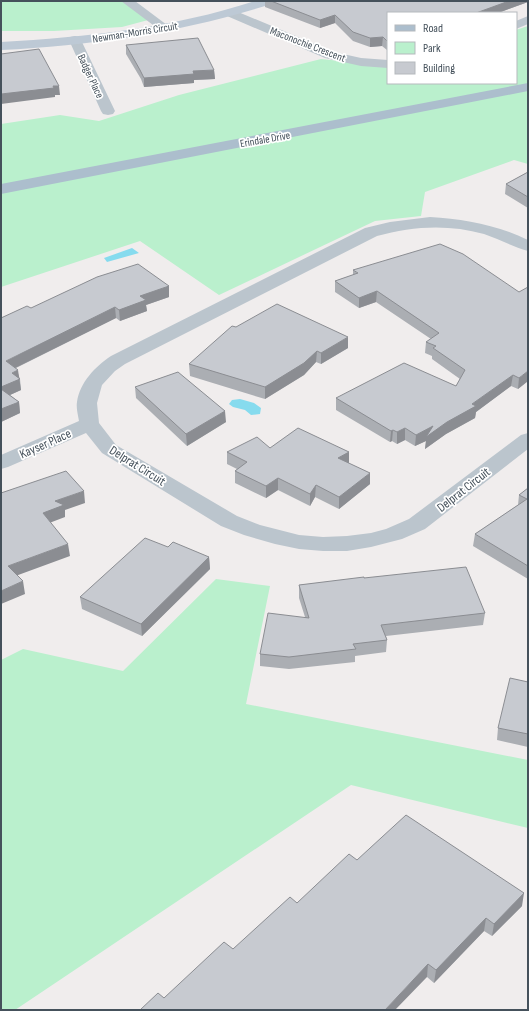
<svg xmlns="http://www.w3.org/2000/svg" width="529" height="1011" font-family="'Sofia Sans Condensed',sans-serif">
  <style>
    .green { fill: #baf0cd }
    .water { fill: #86dbee }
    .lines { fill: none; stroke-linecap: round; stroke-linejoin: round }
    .street { fill: #bbc5cd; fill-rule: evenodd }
    .secondary { fill: #bdc9d5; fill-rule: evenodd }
    .primary { fill: #acbecd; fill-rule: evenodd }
    .wall { fill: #abaeb3 }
    .shaded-wall { fill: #8b8d92 }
    .building { fill: #c7cad0; stroke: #8b8d92 }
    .labels { text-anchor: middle; stroke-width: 3.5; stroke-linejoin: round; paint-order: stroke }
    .far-street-label { font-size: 11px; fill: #45515b; stroke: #fff }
    .street-label { font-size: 13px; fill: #45515b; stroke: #fff }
  </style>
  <rect width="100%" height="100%" fill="#f0eded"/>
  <!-- green -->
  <path class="green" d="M1,1H127L152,19L122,27L54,31H1Z
    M528,26V164L514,160L425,192L421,216L375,221L219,295L140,241L1,287V124L60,115L99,121L179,95L321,59L388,66V83H516V30Z
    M216,579L270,586L246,704L528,760V828L351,785L15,1010H1V660L23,649L123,671Z"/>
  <!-- water -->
  <path class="water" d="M132,248L139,253L107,262L104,258Z
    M240,399L254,403L261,408L260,414L251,415L245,410L233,407L229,404L232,400Z"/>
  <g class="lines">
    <!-- street -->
    <path class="street" d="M121,1H135L171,28L169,31H161Z
      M231,9L334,52L361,58L388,60V68L361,66L325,58L227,16L225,13L227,10Z
      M528,16V24L516,29V21Z
      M75,36L80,37L81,40L115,111L113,114L108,115L103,114L101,111L69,40L70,37Z
      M430,217C464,219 497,225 528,240V251C513,247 499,239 484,234C449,224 412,226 377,236L125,364L115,371L102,385L97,403L99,423L116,445L237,516L260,525L299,535L323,537L347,536L371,533L386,529L409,519L521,435L528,433V449L425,529L402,539L371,547L347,551H323L299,549L275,544L244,535L221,526L102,453L86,433L8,467L1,469V455L79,421C78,415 76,408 77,402C80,382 95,367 111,356L365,228L390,222Z"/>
    <!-- secondary -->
    <path class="secondary" d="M255,1H273L271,4C183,32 94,45 1,50V42C87,37 172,28 255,1Z"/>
    <!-- primary -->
    <path class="primary" d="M528,83V91L1,194V184Z"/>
  </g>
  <!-- wall -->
  <path class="wall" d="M265,1H528V2L498,13H388V49L387,50L382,46L370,47L353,41L335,23L320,28L265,7Z
    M126,45L214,70L215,79L194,80V83L144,87L141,79L126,54Z
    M528,172V208L505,194L506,184Z
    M353,270L528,381L518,389L511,386L476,412L475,418L446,434L425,449L426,441L415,446L405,440L397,444L392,441L390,442L336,410V398L456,386L460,379L432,359V356L425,353L426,342L431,339L376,302L359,308L335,292V281L353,275Z
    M169,286V297L146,305L147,311L120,321L116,318L16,368L20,379L21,390L10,395L19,402L20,413L1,422L31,308Z
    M236,327L348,348L321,364L316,362L304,375L265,399L190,376L189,364Z
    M135,387L226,422L187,446L136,398Z
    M270,448L349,452V463L370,484L339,509L315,497L310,506L278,490L266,498L235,483V471L237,469L227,464V452Z
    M528,488V579L473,546L475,534L518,505L519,495Z
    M168,547L209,557L210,569L142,636L82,609L80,597Z
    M364,578L485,613L483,625L386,636L387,640L386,652L355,656V662L289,669L260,666V654L305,617L299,598V585Z
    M528,682V747L497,740L498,728Z
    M357,860L522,906L492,936L484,931L434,983L427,977L164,998L233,949Z"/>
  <!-- shaded-wall -->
  <path class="shaded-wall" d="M509,1H528V2L498,13H476Z
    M335,15V23L320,28V20Z
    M383,37L382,46L370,47V38Z
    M387,41H388V49L387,50Z
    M214,70L215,79L194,80V83L144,87V78L193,71Z
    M53,86H59L60,95H55V97L1,104V94Z
    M169,286V297L146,305L147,311L120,321L119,310L140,296Z
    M377,291L376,302L359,308V298Z
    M115,307L116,318L7,372L6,361Z
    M348,337V348L321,364V353Z
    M317,351L316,362L304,375L265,399V387Z
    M18,370L21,390L1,399V387L12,373Z
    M528,371V381L518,389L519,378Z
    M513,375L511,386L476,412L475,418L446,434L425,449L426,441L415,446L416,435L433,426L447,422Z
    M19,402L20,413L1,422V409Z
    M225,411L226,422L187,446L186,434Z
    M405,428V440L397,444V432Z
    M393,430L392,441L390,442L391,431Z
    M349,452V464L338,458Z
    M370,473V484L339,509V497Z
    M278,478V490L266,498V486Z
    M316,485L315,497L310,506V494Z
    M84,491L85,503L65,510V517L44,525L43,513L55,501Z
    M68,544L70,556L10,578L8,566Z
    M209,557L210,569L142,636L141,624Z
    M23,581L25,594L1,604V591Z
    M524,893L522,906L492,936L494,924Z
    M486,918L484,931L434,983L436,970Z
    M428,964L427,977L395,1010H385Z"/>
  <!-- building -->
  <path class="building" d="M271,1H509L476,13H388V41H387L383,37L370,38L353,32L335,15L320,20Z
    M198,38L214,70L193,71L194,74L144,78L140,70L126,45Z
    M39,49L59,86H53L54,88L1,94V54Z
    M528,172V197L506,184Z
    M440,244L463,254L519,292L528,287V371L519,378L513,375L472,404L476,406L447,422L426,437L433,426L416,435L405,428L397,432L393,430L391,431L336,398L404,363L456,386L465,370L433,348L436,346L426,342L439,333L377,291L359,298L335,281L358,273L353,270Z
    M138,264L169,286L140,296L146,300L119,310L115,307L6,361L18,370L12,373L20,379L1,387V318L27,306L31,308L97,277Z
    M277,304L348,337L321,353L317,351L304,363L265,387L189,364L232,326L236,327Z
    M178,372L225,411L186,434L135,387Z
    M1,389L19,402L1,409Z
    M298,428L349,452L338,458L370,473L339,497L316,485L310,494L278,478L266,486L235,471L247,462L227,452L257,437L270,448Z
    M66,471L84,491L55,501L64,505L43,513L68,544L8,566L23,581L1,591V493Z
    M528,488V566L475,534L527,499L519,495Z
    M145,538L168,547L173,542L209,557L141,624L80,597Z
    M466,567L485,613L381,625L387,640L353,644L356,649L289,657L260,654L268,613L309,618L299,585L364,577V578Z
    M510,678L528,682V734L498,728Z
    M406,815L524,893L494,924L486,918L436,970L428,964L385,1010H140L158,993L164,998L224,942L233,949L290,897L297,903L349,854L357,860Z"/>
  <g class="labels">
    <!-- far-street labels -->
    <g class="far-street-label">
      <text transform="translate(135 32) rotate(-9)" y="4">Newman-Morris Circuit</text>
      <text transform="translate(308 44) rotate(21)" y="4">Maconochie Crescent</text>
      <text transform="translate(91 76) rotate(65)" y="4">Badger Place</text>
      <text transform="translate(265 139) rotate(-10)" y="4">Erindale Drive</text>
    </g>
    <!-- street labels -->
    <g class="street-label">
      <text transform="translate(45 443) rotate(-24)" y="5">Kayser Place</text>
      <text transform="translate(138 465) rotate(32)" y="5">Delprat Circuit</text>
      <text transform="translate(463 489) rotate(-38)" y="5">Delprat Circuit</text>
    </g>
  </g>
  <!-- border -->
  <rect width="529" height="1011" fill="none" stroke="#45515b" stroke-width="4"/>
  <!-- legend -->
  <rect x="387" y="12" width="130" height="72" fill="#ffffff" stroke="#b5b9bd"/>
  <rect x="395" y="25" width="20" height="6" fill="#acbecd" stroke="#b5b9bd"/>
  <text x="423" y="32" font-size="12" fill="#45515b">Road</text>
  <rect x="395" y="42" width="20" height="12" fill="#baf0cd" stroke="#b5b9bd"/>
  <text x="423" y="52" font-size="12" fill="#45515b">Park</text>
  <rect x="395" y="62" width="20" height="12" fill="#c7cad0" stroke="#b5b9bd"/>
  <text x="423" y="72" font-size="12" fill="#45515b">Building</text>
</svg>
